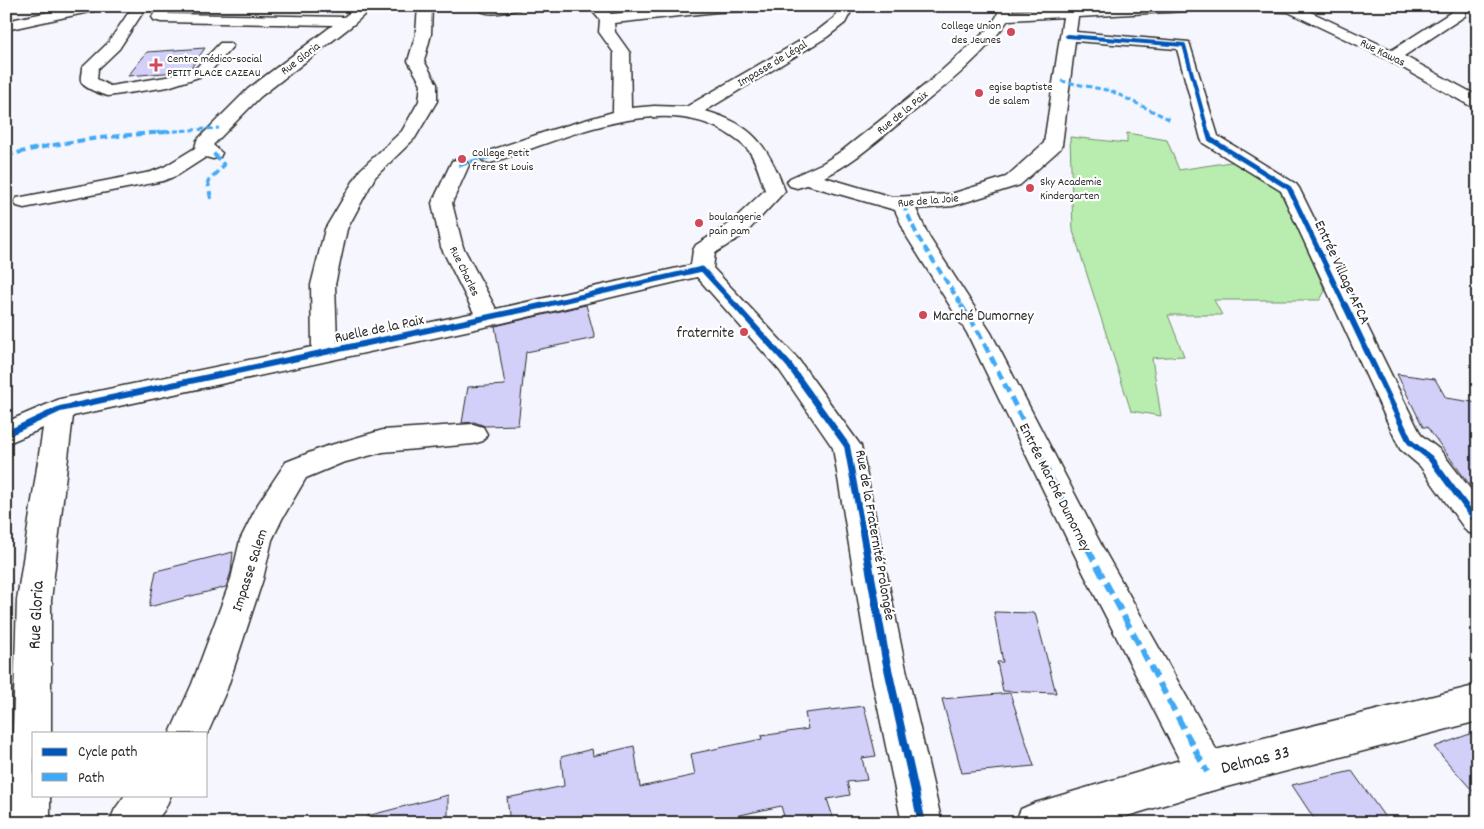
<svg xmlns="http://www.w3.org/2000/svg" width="1484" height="829" font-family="Dekko,sans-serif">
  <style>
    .green { fill: #b8edaf; stroke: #728c6d }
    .building { fill: #d2d0f9; stroke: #2b2b2b }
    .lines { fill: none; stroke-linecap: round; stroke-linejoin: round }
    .minor-casing { stroke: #2b2b2b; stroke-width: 3 }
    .major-casing { stroke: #2b2b2b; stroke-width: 3 }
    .minor { fill: #fff; fill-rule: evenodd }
    .major { fill: #fff; fill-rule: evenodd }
    .quiet-far3 { stroke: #3fa9f5; stroke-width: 3; stroke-dasharray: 5.5 3; stroke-linecap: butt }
    .quiet-far2 { stroke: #3fa9f5; stroke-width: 4; stroke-dasharray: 8 4; stroke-linecap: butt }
    .quiet-far1 { stroke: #3fa9f5; stroke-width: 5; stroke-dasharray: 10 5; stroke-linecap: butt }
    .quiet { stroke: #3fa9f5; stroke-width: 6; stroke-dasharray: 13 6; stroke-linecap: butt }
    .cycleway-far3-casing { stroke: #fff; stroke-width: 5.5 }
    .cycleway-far2-casing { stroke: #fff; stroke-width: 8 }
    .cycleway-far1-casing { stroke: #fff; stroke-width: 9 }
    .cycleway-casing { stroke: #fff; stroke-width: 11 }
    .cycleway-far3 { stroke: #0057b8; stroke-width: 4 }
    .cycleway-far2 { stroke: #0057b8; stroke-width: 5 }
    .cycleway-far1 { stroke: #0057b8; stroke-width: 6 }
    .cycleway { stroke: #0057b8; stroke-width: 8 }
    .poi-dot { fill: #d1495b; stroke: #fff; stroke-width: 2 }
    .labels { text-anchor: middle; stroke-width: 4.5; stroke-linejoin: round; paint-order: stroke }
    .far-poi-label { font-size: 12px; fill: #2b2b2b; stroke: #fff; text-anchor: start }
    .far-street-label { font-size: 12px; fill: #2b2b2b; stroke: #fff }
    .street-label { font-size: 15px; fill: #2b2b2b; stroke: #fff }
    .poi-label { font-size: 15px; fill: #2b2b2b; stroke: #fff; text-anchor: start }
    .near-street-label { font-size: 18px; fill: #2b2b2b; stroke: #fff }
  </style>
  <rect width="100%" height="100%" fill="#f6f6fe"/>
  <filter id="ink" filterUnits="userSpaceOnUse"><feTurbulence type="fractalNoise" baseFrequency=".02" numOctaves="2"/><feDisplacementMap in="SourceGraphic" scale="10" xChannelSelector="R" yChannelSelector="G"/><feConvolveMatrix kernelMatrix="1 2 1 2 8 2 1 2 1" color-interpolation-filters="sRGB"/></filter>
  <g filter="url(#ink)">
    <!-- green -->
    <path class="green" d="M1127,133L1167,140L1179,170L1237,161L1282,189L1325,291L1320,300H1214L1222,315H1168L1184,356L1152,358L1161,416L1131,411L1073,231L1070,137L1127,143Z"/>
    <!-- building -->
    <path class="building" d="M205,48L191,68L176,72L128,76L147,52Z
      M586,305L595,338L526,352L518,425L485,426L474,422L462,423L468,387L505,385L495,326Z
      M1397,374L1435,379L1446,398L1478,403V496L1427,427H1423Z
      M233,552L231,572L226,587L149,607L156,571Z
      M994,612L1035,613L1056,693L1003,691L997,662H1003Z
      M1010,693L1034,766L962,773L942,699Z
      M864,706L876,756L862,758L867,780L847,782L850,795L827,799L835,823H786L781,806L704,823H510L507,798L564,786L561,757L592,749L593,756L634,746L640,787L695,775L691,754L762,739L761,736L808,729L805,713Z
      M1478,731V797L1434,747Z
      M1352,771L1389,823H1317L1292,785Z
      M448,795V823H368L367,816Z"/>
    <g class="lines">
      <defs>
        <path id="minor" d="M77,6H105L98,10L6,30V21Z
          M133,6H147L119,49L98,69L97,79L110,86L166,77L196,68L220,43H230L233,46L208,74L168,87L108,96C101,94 83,88 81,81C80,78 82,72 82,68L108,43Z
          M159,6H173L168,14L344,17L358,6H374L354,24L260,97L213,145L222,153L220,157L213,159L206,157L178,175L163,181L24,208L17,206L14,202L17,198L151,172L164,167L195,148L197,140L248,89L333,25L161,22L154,20L152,17Z
          M418,6H432L431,34L424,61L437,84V101L415,138L375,177L347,229L335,285L337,342L474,313L441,247L432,203L452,161L459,159L466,161L469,165L452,203L463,247L496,309L691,265L693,250L696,245L729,224L765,190C760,177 757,162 749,151C744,145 737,140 731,136C666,90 564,138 497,161L490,163L483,161L480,157L483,153L551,130L613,112L614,53L599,32L600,20L588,6H603L611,14L691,6H773L766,10L717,12L614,23L615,32L630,53L631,108L654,106L686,107L817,31L834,18L840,6H854L845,23L827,37L705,111C753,124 768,146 785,191L745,234L715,253L713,268L798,359L861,446L904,660L942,823H902L868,660L833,448L780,371L697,277L489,326L73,416L51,600V733H34V795H50V823H10L17,600L43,428L6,444V422L60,399L312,347L311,285L325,229L360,170L402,131L419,101L421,84L408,61L416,34Z
          M475,6H521L519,9C505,12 486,19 475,6Z
          M999,6H1013L1012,11L1113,6H1211L1204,10L1078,17L1076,32L1189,42L1218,136L1296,184L1299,188L1421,435L1440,450L1478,499V536L1467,532L1420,466L1400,449L1281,191L1203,143L1201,139L1177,49L1075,41L1062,145L1060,149L1020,185L953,206L916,209L929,237L991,333L1105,552L1221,758L1227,772L1221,786L1207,792L1193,786L1083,572L967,333L907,237L895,210L807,185L797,188L790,186L787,182L790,178L823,163L843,150L930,81L987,30L997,16ZM1063,17L1044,143L1006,177L951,194L892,197L824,177C853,163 877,141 902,121C940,90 981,60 1008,20Z
          M1220,6H1298L1392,50L1453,11V6H1467L1465,16L1404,56L1478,96V108L1472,107L1387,59L1288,12L1227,10Z
          M473,424L483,427L487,434L483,441L473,444L383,452L342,463L306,478L282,519L272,540L263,579L227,689L206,737V733H170L192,684L231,579L240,540L258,504L286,462L324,447L383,430Z
          M125,795H171L165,809L155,823H109L115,809Z"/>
        <path id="major" d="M1478,685V721L1207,792L1104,823H1015L1021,809L1035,803L1207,752Z"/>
      </defs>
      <!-- minor casing -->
      <use href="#minor" class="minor-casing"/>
      <!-- major casing -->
      <use href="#major" class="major-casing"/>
      <!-- minor -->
      <use href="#minor" class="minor"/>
      <!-- major -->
      <use href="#major" class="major"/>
      <!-- quiet-far3 -->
      <path class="quiet-far3" d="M1061,81L1111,91L1171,120
        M148,133L219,128"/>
      <!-- quiet-far2 -->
      <path class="quiet-far2" d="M6,156C59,141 112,136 166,132
        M459,165L490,157
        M211,199L208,182L224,165L213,153
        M903,204L918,237L962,306"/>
      <!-- quiet-far1 -->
      <path class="quiet-far1" d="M961,305L979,333L1079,533"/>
      <!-- quiet -->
      <path class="quiet" d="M1079,532L1207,772"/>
      <defs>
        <path id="cycleway-far3" d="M1067,36L1184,45L1208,133"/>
        <path id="cycleway-far2" d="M1208,132L1210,139L1289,188L1345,306
          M540,306L702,269L736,306"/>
        <path id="cycleway-far1" d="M735,305L789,365L847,446L863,533
          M1345,305L1410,442L1430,458L1478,523
          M6,434L60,409L545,305"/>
        <path id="cycleway" d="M863,532L886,660L922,823"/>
      </defs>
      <!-- cycleway-far3 casing -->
      <use href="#cycleway-far3" class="cycleway-far3-casing"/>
      <!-- cycleway-far2 casing -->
      <use href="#cycleway-far2" class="cycleway-far2-casing"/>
      <!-- cycleway-far1 casing -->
      <use href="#cycleway-far1" class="cycleway-far1-casing"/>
      <!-- cycleway casing -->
      <use href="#cycleway" class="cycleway-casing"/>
      <!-- cycleway-far3 -->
      <use href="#cycleway-far3" class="cycleway-far3"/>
      <!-- cycleway-far2 -->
      <use href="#cycleway-far2" class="cycleway-far2"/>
      <!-- cycleway-far1 -->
      <use href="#cycleway-far1" class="cycleway-far1"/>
      <!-- cycleway -->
      <use href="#cycleway" class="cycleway"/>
    </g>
  </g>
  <!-- markers -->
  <g class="poi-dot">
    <circle cx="1011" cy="32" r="5"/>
    <path d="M153.5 57.5h5v5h5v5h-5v5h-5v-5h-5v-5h5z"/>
    <circle cx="979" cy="93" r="5"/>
    <circle cx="462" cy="159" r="5"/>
    <circle cx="1030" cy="188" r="5"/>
    <circle cx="699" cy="223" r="5"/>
    <circle cx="923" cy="315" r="5"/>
    <circle cx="744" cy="332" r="5"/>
  </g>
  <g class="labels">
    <!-- far-poi labels -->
    <g class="far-poi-label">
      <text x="1001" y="29" text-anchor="end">College Union<tspan x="1001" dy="14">des Jeunes</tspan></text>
      <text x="167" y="62">Centre médico-social<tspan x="167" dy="14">PETIT PLACE CAZEAU</tspan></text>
      <text x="989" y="90">egise baptiste<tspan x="989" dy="14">de salem</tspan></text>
      <text x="472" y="156">College Petit<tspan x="472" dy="14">frere St Louis</tspan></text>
      <text x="1040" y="185">Sky Academie<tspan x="1040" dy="14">Kindergarten</tspan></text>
      <text x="709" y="220">boulangerie<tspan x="709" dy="14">pain pam</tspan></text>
    </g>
    <!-- far-street labels -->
    <g class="far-street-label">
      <text transform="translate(1383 52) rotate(26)" y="4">Rue Kawas</text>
      <text transform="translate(300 58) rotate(-37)" y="4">Rue Gloria</text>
      <text transform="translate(772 63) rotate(-31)" y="4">Impasse de Légal</text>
      <text transform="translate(902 112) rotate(-39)" y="4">Rue de la Paix</text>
      <text transform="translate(928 200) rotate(-5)" y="4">Rue de la Joie</text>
      <text transform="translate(465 271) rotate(64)" y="4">Rue Charles</text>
    </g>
    <!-- street labels -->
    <g class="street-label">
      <text transform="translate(1343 272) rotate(65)" y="5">Entrée Village AFCA</text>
      <text transform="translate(379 328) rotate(-12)" y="5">Ruelle de la Paix</text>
      <text transform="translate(1056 487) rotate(63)" y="5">Entrée Marché Dumorney</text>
      <text transform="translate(876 535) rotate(80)" y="5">Rue de la Fraternité Prolongée</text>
      <text transform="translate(249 570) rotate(-72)" y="5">Impasse Salem</text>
    </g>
    <!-- poi labels -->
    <g class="poi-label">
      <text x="933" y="320">Marché Dumorney</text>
      <text x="734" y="337" text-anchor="end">fraternite</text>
    </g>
    <!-- near-street labels -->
    <g class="near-street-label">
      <text transform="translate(35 615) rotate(-87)" y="6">Rue Gloria</text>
      <text transform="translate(1255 759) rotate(-14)" y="6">Delmas 33</text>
    </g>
  </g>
  <!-- margin -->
  <rect width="1484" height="829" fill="none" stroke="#fff" stroke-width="25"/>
  <rect x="12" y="12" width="1459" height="804" fill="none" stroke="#2b2b2b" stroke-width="2" filter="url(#ink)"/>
  <!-- legend -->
  <rect x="32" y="732" width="175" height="65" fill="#ffffff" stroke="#aaaaaa"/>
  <rect x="42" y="748" width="25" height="8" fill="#0057b8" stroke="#aaaaaa"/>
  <text x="78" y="756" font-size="15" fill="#2b2b2b">Cycle path</text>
  <rect x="42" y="773" width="25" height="8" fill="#3fa9f5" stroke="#aaaaaa"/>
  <text x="78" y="782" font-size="15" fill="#2b2b2b">Path</text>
</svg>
